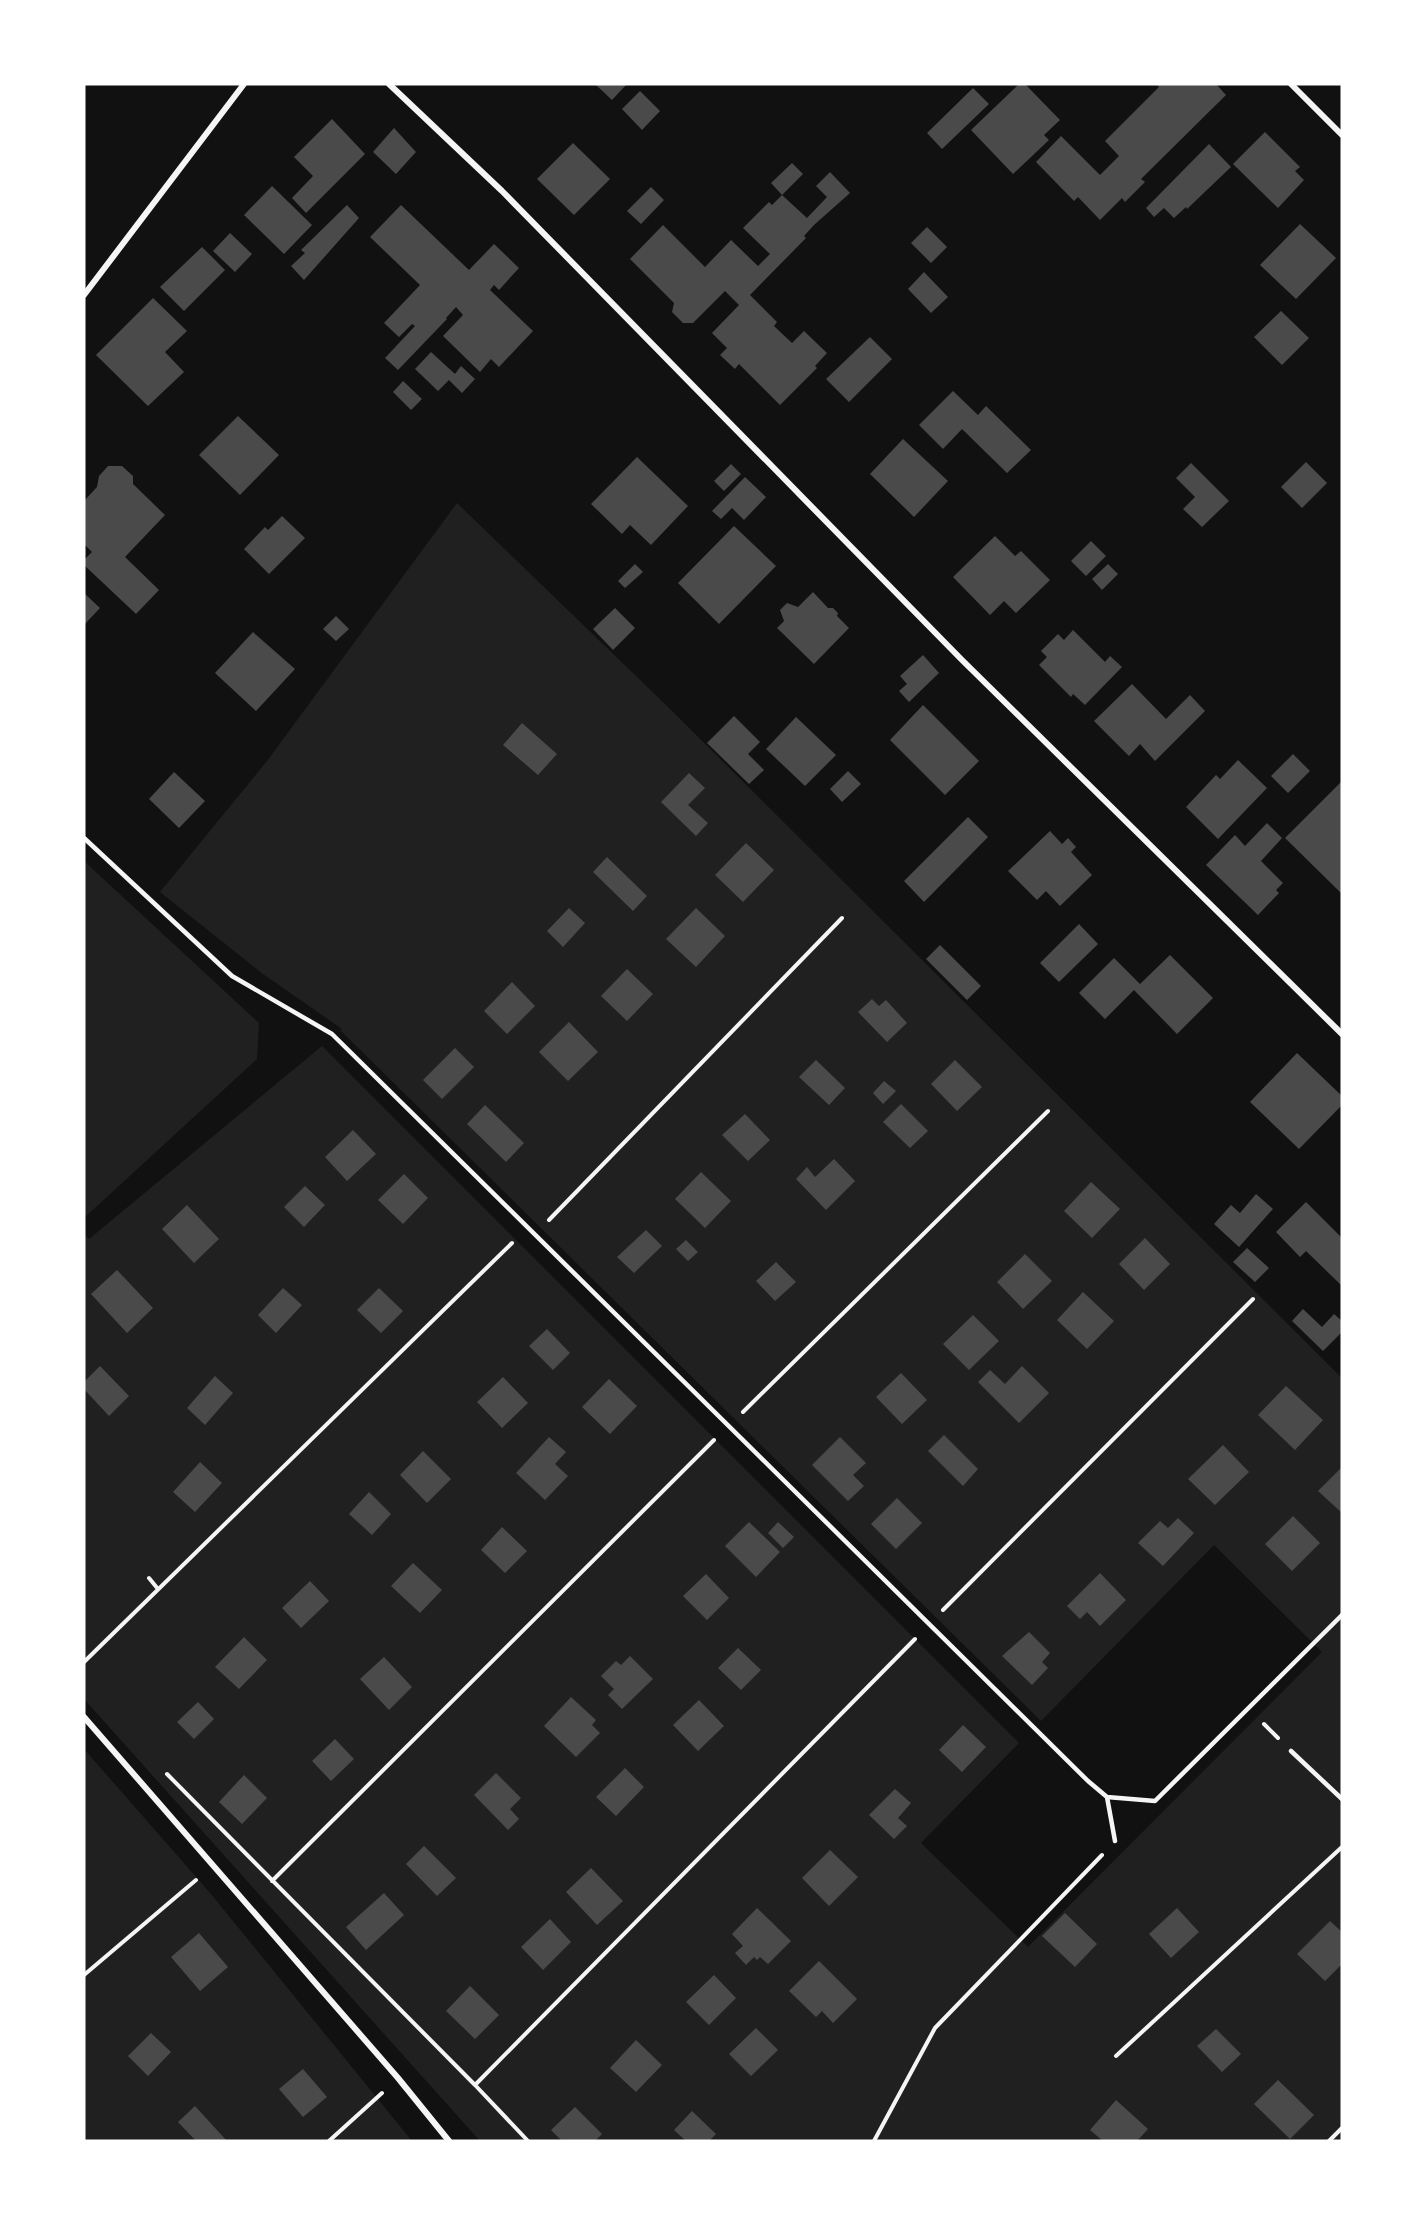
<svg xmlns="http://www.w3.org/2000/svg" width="1426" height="2225" font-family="'Exo 2',sans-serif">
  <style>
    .green { fill: #202020 }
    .building { fill: #4a4a4a }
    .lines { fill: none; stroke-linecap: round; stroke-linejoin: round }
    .path { stroke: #f5f5f5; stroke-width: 4 }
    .service { stroke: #f5f5f5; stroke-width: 4.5 }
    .minor { stroke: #f5f5f5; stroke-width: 6 }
  </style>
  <rect width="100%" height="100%" fill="#111"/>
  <!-- green -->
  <path class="green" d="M457,503L666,705L1342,1378V2141H480L84,1699V1234L89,1239L322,1046L1019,1743L921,1843L1028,1947L1322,1652L1214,1545L1041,1721L340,1030L342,1029L263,974L160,892L267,761Z
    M84,861L259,1023L257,1059L84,1218Z
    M84,1749L211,1894L412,2141H84Z"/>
  <!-- building -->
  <path class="building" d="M595,84H627L612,100Z
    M1019,84H1025L1060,120L1044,135L1049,140L1013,174L971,130Z
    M1156,84H1216L1226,95L1141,179L1145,182L1125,202L1122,198L1100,220L1078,197L1074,201L1036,162L1061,136L1100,175L1119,156L1105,141L1159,87Z
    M973,88L989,104L942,149L927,133Z
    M640,91L660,111L642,130L622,109Z
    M332,119L365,154L306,213L292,198L313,176L294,157Z
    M394,128L416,152L396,174L373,152Z
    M1265,132L1300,167L1295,171L1304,180L1278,208L1233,164Z
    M573,143L610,179L574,215L537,179Z
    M1209,144L1231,167L1187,209L1186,207L1174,218L1164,208L1154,217L1146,208Z
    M792,163L803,174L782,195L771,183Z
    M830,172L850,193L814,225L804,236L806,238L750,295L777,322L774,326L792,343L804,331L827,353L815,366L817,368L780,405L739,364L735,369L720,355L727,348L712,333L739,305L725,291L693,323H683L672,312L674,303L630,259L663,225L705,267L731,240L758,266L770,254L743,228L769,202L772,205L782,195L807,218L827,197L816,186Z
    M272,186L312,225L284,254L244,215Z
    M651,187L664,200L641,224L627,211Z
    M347,205L359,218L304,280L291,266L305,253L301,250Z
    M401,205L469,270L494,244L519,268L499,290L494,285L490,290L533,331L499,367L491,359L480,372L443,336L463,315L456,307L446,318L447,319L398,370L385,358L415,326L412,324L399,337L384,323L420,285L370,237Z
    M1300,224L1336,258L1296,299L1260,265Z
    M927,227L947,247L931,263L911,243Z
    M230,233L252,254L235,272L213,251Z
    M202,247L225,270L184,311L160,287Z
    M924,272L948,297L931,313L908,289Z
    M153,298L187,331L165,352L184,372L148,406L96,355Z
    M1281,311L1309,338L1282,365L1254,337Z
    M870,337L892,359L849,402L826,379Z
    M431,352L455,374L461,366L475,379L462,393L449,380L438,391L415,369Z
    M403,381L422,399L411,410L393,392Z
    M953,391L978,415L986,406L1031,450L1007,473L962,429L943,449L919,425Z
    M238,416L279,455L240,495L199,455Z
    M903,439L948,481L914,517L870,474Z
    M637,457L688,506L651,545L630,525L622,534L591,504Z
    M1306,462L1327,483L1302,508L1281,487Z
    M1191,463L1229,501L1202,527L1183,509L1195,497L1176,478Z
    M731,464L741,474L724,491L714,481Z
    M108,466H122L133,476V484L165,515L125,557L159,590L136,614L84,565V560L92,552L84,544V501L97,487L99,476Z
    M745,477L766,497L744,520L732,508L721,519L712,511Z
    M282,516L305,538L269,574L244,549L265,527L268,530Z
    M734,526L776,566L719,624L678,583Z
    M995,536L1015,556L1021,551L1050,580L1016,613L1004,601L990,615L953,577Z
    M1091,541L1106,556L1086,576L1071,561Z
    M635,564L643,572L625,588L618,581Z
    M1108,564L1118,574L1102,590L1092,579Z
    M813,592L828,608H833L838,613L837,616L849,628L814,664L777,628L784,621L780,610L787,603L798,607Z
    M84,593L100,608L84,625Z
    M615,608L635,628L613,650L593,629Z
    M336,616L349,629L336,641L323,629Z
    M1073,630L1105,662L1110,656L1122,667L1085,705L1073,694L1071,697L1039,665L1047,657L1041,651L1058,634L1064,640Z
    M253,632L295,669L256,711L215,673Z
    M923,655L939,673L909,702L899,691L907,684L900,676Z
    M1132,684L1166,719L1190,695L1205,711L1155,761L1140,744L1129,756L1094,721Z
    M923,705L979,761L945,795L890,740Z
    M734,716L760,742L748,754L764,770L749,784L707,743Z
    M796,717L836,755L805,786L766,749Z
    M522,723L557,754L538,775L503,745Z
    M1293,754L1310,771L1288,793L1271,776Z
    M1238,760L1267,788L1218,839L1186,807L1216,775L1220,779Z
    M848,771L861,784L842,802L830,789Z
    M174,772L205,801L179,828L149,799Z
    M689,773L705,788L688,805L708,823L696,836L661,802Z
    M1342,781V894L1285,838Z
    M968,817L988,837L924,902L904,881Z
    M1267,823L1282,838L1261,861L1283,883L1276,890L1279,893L1258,915L1206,865L1235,835L1245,846Z
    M1050,831L1062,844L1068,838L1076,847L1071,852L1092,875L1060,906L1046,891L1037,900L1008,871Z
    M746,843L774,870L743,902L715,875Z
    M607,857L647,896L633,911L593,872Z
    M569,908L585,923L563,947L547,931Z
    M696,908L725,936L696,967L666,939Z
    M1079,924L1098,944L1059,982L1040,963Z
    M940,945L981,986L967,1000L926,959Z
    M1170,955L1213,998L1177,1034L1134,990L1105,1019L1079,993L1114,958L1140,984Z
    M627,969L653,994L627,1021L601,996Z
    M512,982L535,1006L507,1034L484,1011Z
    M872,999L879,1006L886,1000L907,1023L887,1042L858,1012Z
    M569,1022L598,1052L568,1081L539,1052Z
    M455,1048L474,1067L442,1099L423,1080Z
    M1297,1053L1342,1096V1105L1299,1149L1250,1102Z
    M816,1060L845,1088L829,1105L799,1077Z
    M955,1060L982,1087L957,1111L931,1084Z
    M884,1081L896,1091L883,1104L873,1093Z
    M901,1104L928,1131L910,1148L883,1122Z
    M485,1105L524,1143L506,1162L467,1124Z
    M745,1114L770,1140L748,1161L722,1135Z
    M353,1130L376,1154L347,1181L325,1157Z
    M834,1159L855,1181L826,1210L796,1179L807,1167L815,1177Z
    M701,1172L731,1201L705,1228L675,1199Z
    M404,1174L428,1198L403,1224L378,1200Z
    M1091,1182L1120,1209L1092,1238L1064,1211Z
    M305,1186L325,1205L304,1227L284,1207Z
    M1256,1194L1273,1209L1239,1247L1214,1224L1231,1205L1240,1213Z
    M1306,1202L1342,1238V1286L1306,1251L1300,1257L1276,1232Z
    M187,1205L219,1239L194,1263L162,1229Z
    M646,1230L662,1246L634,1273L617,1257Z
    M1145,1238L1170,1264L1144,1290L1119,1264Z
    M686,1240L698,1252L688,1261L676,1249Z
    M1247,1248L1269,1268L1255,1282L1233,1262Z
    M1025,1254L1052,1281L1023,1309L997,1282Z
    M776,1262L796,1282L775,1301L756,1281Z
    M117,1270L153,1308L127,1333L91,1294Z
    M283,1288L302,1305L276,1333L258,1315Z
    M379,1288L403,1311L381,1333L357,1310Z
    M1083,1292L1114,1321L1087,1349L1057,1320Z
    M1303,1309L1322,1327L1334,1314L1342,1321V1332L1323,1351L1292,1321Z
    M973,1315L999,1341L969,1370L943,1344Z
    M547,1329L570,1353L553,1370L529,1346Z
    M100,1366L129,1396L109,1416L84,1389V1382Z
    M1022,1366L1049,1393L1019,1423L978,1382L990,1370L1005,1384Z
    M901,1373L927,1400L902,1424L876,1397Z
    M215,1376L233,1393L205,1425L187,1408Z
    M503,1377L528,1403L502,1428L477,1402Z
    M609,1379L637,1406L610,1434L582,1407Z
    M1286,1386L1323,1420L1295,1450L1258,1415Z
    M944,1435L978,1469L963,1486L928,1451Z
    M549,1437L566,1452L555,1464L568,1476L545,1500L516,1473Z
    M840,1437L866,1463L853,1475L864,1486L848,1501L812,1465Z
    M1223,1445L1249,1472L1215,1505L1188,1479Z
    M423,1451L451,1479L427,1503L400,1475Z
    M200,1462L222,1483L195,1512L173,1492Z
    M1342,1467V1513L1318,1491Z
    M369,1492L391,1514L372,1535L349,1514Z
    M897,1498L922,1523L896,1549L871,1524Z
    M1293,1516L1320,1543L1292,1571L1265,1544Z
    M1178,1518L1194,1533L1163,1566L1138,1543L1160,1521L1168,1528Z
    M749,1522L780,1552L756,1577L725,1546Z
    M778,1522L794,1537L783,1548L768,1533Z
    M502,1527L527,1551L505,1573L481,1550Z
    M413,1563L442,1590L420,1613L391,1586Z
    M1100,1573L1126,1600L1100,1626L1087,1612L1080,1619L1067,1606Z
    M706,1574L729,1598L707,1620L683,1596Z
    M310,1581L329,1601L301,1628L282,1608Z
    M1029,1632L1050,1653L1042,1662L1048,1668L1032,1685L1002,1656Z
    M244,1637L267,1660L239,1689L215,1667Z
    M738,1648L761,1670L741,1690L718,1668Z
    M630,1656L653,1679L622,1709L608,1695L614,1689L601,1676L616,1661L621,1665Z
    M384,1657L412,1687L389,1710L360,1679Z
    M571,1697L596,1720L592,1725L600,1733L576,1757L544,1726Z
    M699,1700L724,1726L698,1751L673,1725Z
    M198,1702L214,1719L194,1739L177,1722Z
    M963,1725L986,1747L962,1772L939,1750Z
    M335,1739L354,1759L331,1781L312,1761Z
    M625,1768L644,1787L616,1816L596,1797Z
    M496,1773L521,1798L510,1809L519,1819L508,1830L474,1795Z
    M244,1775L267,1798L242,1824L219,1802Z
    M895,1789L911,1803L898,1818L907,1826L894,1839L869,1815Z
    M424,1846L456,1878L437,1896L406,1864Z
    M830,1850L858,1877L829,1906L802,1878Z
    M591,1868L623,1901L597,1925L566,1892Z
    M384,1893L404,1915L366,1950L346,1927Z
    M757,1908L791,1941L768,1964L760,1957L757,1960L754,1957L746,1965L735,1953L743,1946L732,1934Z
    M1177,1908L1199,1932L1171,1958L1149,1934Z
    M1065,1913L1097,1944L1075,1967L1042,1936Z
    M550,1919L571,1942L543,1970L521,1947Z
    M1330,1921L1342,1932V1964L1325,1981L1297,1954Z
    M199,1933L228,1967L200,1991L171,1957Z
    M819,1961L857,1999L833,2023L822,2011L816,2017L789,1991Z
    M714,1975L736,1998L709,2025L686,2002Z
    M470,1986L499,2015L475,2039L446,2011Z
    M756,2028L778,2050L751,2076L729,2054Z
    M1216,2029L1241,2054L1222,2072L1197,2046Z
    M151,2033L171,2052L148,2076L128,2056Z
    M636,2040L662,2065L636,2092L610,2068Z
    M303,2069L327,2097L303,2117L279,2089Z
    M1278,2080L1314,2115L1290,2139L1254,2104Z
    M1116,2100L1148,2129L1137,2141H1103L1090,2130Z
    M195,2106L227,2141H196L178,2122Z
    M575,2107L602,2134L595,2141H562L551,2130Z
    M692,2111L716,2134L709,2141H686L674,2130Z"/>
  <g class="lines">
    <!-- path -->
    <path class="path" d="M549,1220L842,918
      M743,1412L1048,1111
      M149,1578L158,1589
      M943,1610L1253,1299
      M84,1662L512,1243
      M1264,1724L1278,1738
      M167,1774L475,2085L528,2141
      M272,1881L714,1440
      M84,1975L196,1880
      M1116,2056L1342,1847
      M475,2085L915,1639
      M329,2141L382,2093
      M874,2141L935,2028L1102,1855
      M1329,2141L1342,2128"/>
    <!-- service -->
    <path class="service" d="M84,838L232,976L332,1034L1088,1781L1107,1797L1155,1801L1342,1615
      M1291,1751L1342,1799
      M1107,1797L1115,1841"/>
    <!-- minor -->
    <path class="minor" d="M389,84L502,191L962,660L1342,1034
      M1291,84L1342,135
      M84,295L244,84
      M84,1717L398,2078L449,2141"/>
  </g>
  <!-- border -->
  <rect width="1426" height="2225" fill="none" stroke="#ffffff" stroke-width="171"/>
</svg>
